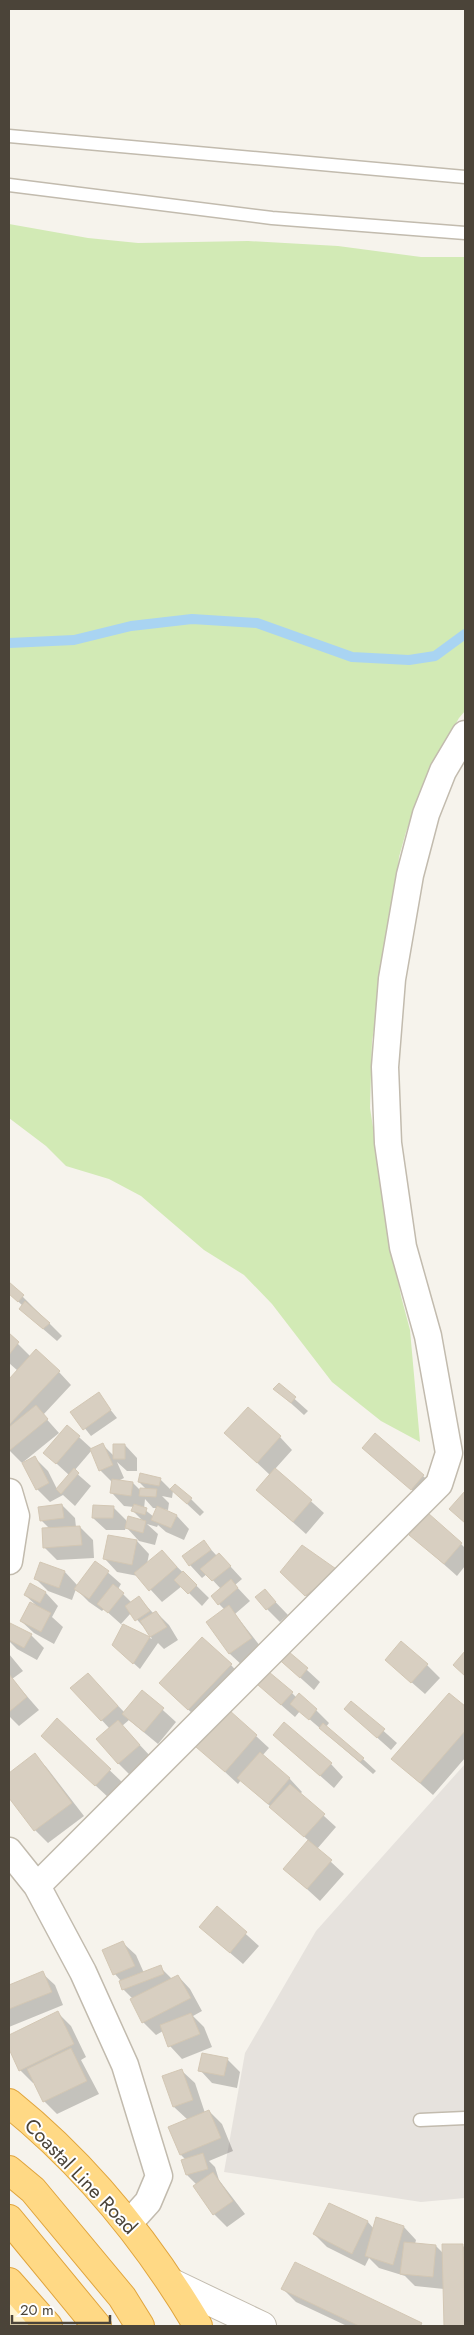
<svg xmlns="http://www.w3.org/2000/svg" width="474" height="2335" font-family="Jost,sans-serif">
  <style>
    .industrial { fill: #e6e2dd }
    .green { fill: #d2eab5 }
    .shadow { fill: #0003; fill-rule: evenodd }
    .lines { fill: none; stroke-linecap: round; stroke-linejoin: round }
    .stream { stroke: #a9d4f2; stroke-width: 10 }
    .building { fill: #d8cfc1; stroke: #d3c7b4 }
    .service-casing { stroke: #c2bbae; stroke-width: 15 }
    .minor-casing { stroke: #c2bbae; stroke-width: 29 }
    .tertiary-casing { stroke: #c2bbae; stroke-width: 30 }
    .secondary-casing { stroke: #d6c79b; stroke-width: 30 }
    .trunk-casing { stroke: #e0a43c; stroke-width: 30 }
    .service { stroke: #fff; stroke-width: 12 }
    .minor { stroke: #fff; stroke-width: 26 }
    .tertiary { stroke: #fff; stroke-width: 28 }
    .secondary { stroke: #fff3cd; stroke-width: 28 }
    .trunk { stroke: #ffd985; stroke-width: 28 }
    .labels { text-anchor: middle; stroke-width: 4; stroke-linejoin: round; paint-order: stroke }
    .street-label { font-size: 20px; fill: #4b4439; stroke: #fff }
  </style>
  <rect width="100%" height="100%" fill="#f6f3ec"/>
  <!-- industrial -->
  <path class="industrial" d="M465,1764V2198L421,2202L224,2172L245,2053L316,1931Z"/>
  <!-- green -->
  <path class="green" d="M9,224L88,238L138,243L248,241L338,246L421,257H465V711L459,718L432,765L406,832L399,857L394,915L372,1041L370,1108L390,1236L401,1296L410,1330L420,1442L381,1421L332,1382L272,1304L244,1275L204,1250L141,1196L109,1179L66,1166L46,1146L9,1118Z"/>
  <!-- shadow -->
  <path class="shadow" d="M9,1283L62,1336L57,1341L20,1309L23,1306L9,1293Z
    M9,1335L31,1357L59,1372L71,1385L43,1415L59,1433L22,1463L9,1450V1381L18,1371L9,1363Z
    M279,1385L308,1411L304,1415L275,1389Z
    M98,1394L117,1418L91,1436L72,1412Z
    M68,1427L92,1449L103,1445L114,1456L125,1445L137,1458V1471H127L117,1462L124,1478L118,1481L133,1483L141,1491L147,1490L139,1482L160,1479L171,1490L175,1486L191,1499L204,1512L200,1516L173,1491L172,1498L162,1496L169,1503L168,1510L161,1509L177,1516L189,1529L184,1540L166,1532L158,1525L157,1527L147,1524L158,1534L155,1545L139,1541L126,1527L125,1530H106L93,1518L113,1507L126,1520V1526L143,1521L133,1511L134,1507L124,1506L112,1493L113,1483L100,1470L92,1450L74,1471L91,1486L75,1506L63,1495L50,1502L37,1489L35,1458L48,1471L57,1489L69,1475L45,1453ZM145,1499L153,1508H157L154,1517L144,1509Z
    M280,1437L292,1450L275,1469L324,1513L306,1534L257,1490L270,1475L239,1446Z
    M377,1460L423,1476L436,1488L425,1501Z
    M62,1505L75,1518L76,1527H80L93,1540L94,1558L57,1560L44,1547L50,1529L41,1520Z
    M411,1535L461,1544L465,1548V1566L457,1576Z
    M137,1541L149,1554L147,1564L162,1552L209,1598L202,1606L182,1586L162,1602L138,1576L117,1572L105,1559Z
    M204,1542L217,1556L219,1554L242,1579L235,1585L250,1601L235,1614L264,1651L243,1666L230,1654L207,1622L225,1610L219,1604L221,1589L207,1574L202,1578L190,1565Z
    M96,1562L121,1584L118,1589L132,1603L139,1598L154,1614L156,1612L169,1625L178,1640L164,1649L158,1643L140,1669L120,1651L123,1626L104,1609L102,1611L89,1602L76,1589L72,1600L48,1591L35,1578L41,1564L65,1572L78,1586ZM131,1613L149,1633L152,1639L121,1624Z
    M338,1572L319,1608L294,1584Z
    M31,1585L46,1593L58,1606L52,1617L63,1627L54,1644L34,1633L21,1621L38,1607L25,1595Z
    M265,1591L288,1615L280,1622L267,1609Z
    M10,1624L31,1635L44,1648L37,1660L17,1649L9,1641Z
    M282,1647L320,1682L314,1690L275,1655Z
    M9,1654L23,1671L12,1679L39,1710L19,1726L9,1716Z
    M386,1660L427,1665L440,1678L425,1694Z
    M231,1665L243,1678L202,1722L173,1696Z
    M100,1687L125,1713L143,1692L176,1722L158,1744L129,1720L122,1726L152,1758L131,1776L118,1763L110,1729L72,1688Z
    M292,1693L297,1698L299,1695L316,1710L329,1723L326,1727L363,1759L376,1771L373,1774L300,1711L295,1717L272,1697Z
    M450,1695L465,1708V1758L433,1795L393,1759Z
    M351,1702L397,1743L391,1750L345,1709Z
    M57,1720L123,1783L109,1798L55,1748Z
    M274,1735L331,1764L343,1777L334,1788Z
    M256,1736L269,1748L262,1756L290,1779L302,1792L300,1794L336,1827L317,1849L344,1874L320,1901L285,1869L309,1841L241,1780L238,1784L198,1747Z
    M35,1755L47,1768L84,1816L48,1843L35,1830L9,1796V1775Z
    M217,1908L259,1946L243,1964L200,1927Z
    M123,1943L136,1955L144,1973L160,1967L172,1979L178,1976L190,1989L202,2011L193,2016L204,2027L212,2047L182,2059L170,2046L163,2031L156,2035L143,2022L133,1999L123,1989L121,1981L115,1974L104,1951Z
    M42,1973L55,1985L63,2005L9,2027V1986Z
    M58,2013L71,2026L86,2057L81,2060L99,2094L57,2114L44,2101L35,2082L33,2083L20,2070L9,2046V2036Z
    M228,2060L240,2072L237,2088L212,2083L200,2070Z
    M182,2071L195,2083L205,2113L209,2111L222,2124L233,2151L209,2161L215,2167L219,2180L245,2214L227,2227L214,2214L196,2184L187,2175L185,2159L181,2155L188,2120L174,2107Z
    M329,2204L368,2222L374,2229L404,2227L416,2240L415,2244L436,2246L443,2253L462,2245L465,2248V2326H445L444,2289L415,2286L405,2276L379,2268L369,2258L365,2266L327,2247L314,2234Z
    M283,2289L421,2324L423,2326H347L296,2302Z"/>
  <g class="lines">
    <!-- stream -->
    <path class="stream" d="M9,643L74,640L131,626L192,619L257,623L352,657L409,660L435,656L465,634"/>
  </g>
  <!-- building -->
  <path class="building" d="M9,1282L24,1295L18,1302L9,1294Z
    M25,1301L50,1323L43,1329L19,1309Z
    M9,1333L19,1342L9,1355Z
    M36,1349L60,1371L9,1425V1379Z
    M279,1383L296,1397L291,1403L273,1389Z
    M99,1392L111,1410L83,1430L70,1412Z
    M36,1405L48,1419L9,1451V1427Z
    M248,1407L281,1436L257,1463L224,1433Z
    M67,1425L80,1436L56,1464L43,1453Z
    M375,1433L424,1475L411,1490L362,1448Z
    M103,1443L113,1465L99,1471L90,1449Z
    M113,1444H125V1459H113Z
    M35,1456L49,1483L36,1490L22,1463Z
    M74,1468L79,1473L61,1494L56,1489Z
    M275,1468L312,1500L293,1522L256,1490Z
    M140,1473L161,1478L159,1486L138,1482Z
    M112,1479L133,1482L131,1496L110,1493Z
    M175,1484L192,1498L187,1504L170,1489Z
    M140,1488L157,1489L156,1497L139,1496Z
    M465,1491V1523L449,1509Z
    M62,1504L64,1518L40,1521L38,1507Z
    M134,1504L147,1508L145,1515L131,1511Z
    M93,1505L114,1506L113,1518H92Z
    M157,1506L177,1515L171,1528L151,1520Z
    M428,1513L462,1543L444,1564L409,1535Z
    M128,1516L146,1521L143,1533L125,1528Z
    M80,1526L82,1545L43,1548L42,1528Z
    M108,1535L137,1540L132,1565L103,1559Z
    M204,1540L211,1550L189,1566L182,1556Z
    M302,1545L339,1571L305,1596L280,1572Z
    M162,1550L177,1567L149,1591L134,1573Z
    M219,1553L231,1566L212,1581L200,1569Z
    M95,1561L109,1571L89,1599L74,1589Z
    M40,1562L65,1571L59,1588L34,1579Z
    M183,1571L197,1585L188,1594L174,1580Z
    M231,1579L238,1588L218,1605L211,1596Z
    M30,1583L46,1592L40,1603L24,1595Z
    M113,1584L124,1593L108,1613L97,1604Z
    M265,1589L276,1602L266,1610L255,1597Z
    M139,1596L150,1611L135,1621L125,1606Z
    M30,1602L51,1613L41,1632L20,1621Z
    M229,1605L252,1638L229,1654L206,1622Z
    M156,1611L167,1627L150,1637L140,1621Z
    M10,1623L32,1634L24,1648L9,1640Z
    M123,1624L150,1637L133,1664L112,1645Z
    M202,1637L232,1664L188,1710L159,1683Z
    M401,1641L428,1664L411,1683L385,1660Z
    M282,1646L308,1668L300,1678L274,1655Z
    M465,1651V1676L453,1665Z
    M269,1672L293,1692L281,1705L258,1685Z
    M88,1673L118,1706L101,1721L70,1688Z
    M9,1674L27,1697L9,1712Z
    M142,1690L164,1708L144,1732L122,1714Z
    M299,1693L317,1709L309,1720L290,1704Z
    M449,1693L465,1706V1731L420,1783L391,1759Z
    M351,1701L385,1729L377,1738L344,1709Z
    M229,1710L257,1735L225,1772L196,1747Z
    M57,1718L111,1769L95,1786L41,1736Z
    M118,1720L140,1745L118,1764L96,1739Z
    M284,1722L332,1763L320,1776L273,1735Z
    M323,1723L364,1758L360,1762L319,1728Z
    M260,1752L290,1778L268,1804L237,1778Z
    M35,1753L72,1803L34,1831L9,1798V1773Z
    M290,1784L325,1814L304,1837L269,1807Z
    M308,1840L332,1860L307,1889L283,1869Z
    M217,1906L247,1932L230,1953L199,1927Z
    M123,1941L135,1966L113,1975L102,1950Z
    M161,1965L164,1974L122,1990L119,1981Z
    M43,1971L52,1992L9,2009V1985Z
    M178,1975L191,1998L142,2023L130,1999Z
    M58,2011L74,2044L19,2071L9,2049V2035Z
    M191,2013L200,2034L168,2047L160,2025Z
    M71,2048L87,2081L43,2102L27,2069Z
    M202,2053L228,2058L224,2076L198,2071Z
    M182,2069L193,2100L173,2107L162,2076Z
    M209,2110L221,2138L180,2155L168,2127Z
    M203,2153L208,2169L186,2175L181,2160Z
    M213,2172L233,2201L213,2215L193,2186Z
    M329,2203L368,2221L352,2254L313,2234Z
    M376,2217L404,2226L393,2265L365,2256Z
    M404,2242L436,2245L433,2277L400,2274Z
    M442,2244H463L465,2326H444Z
    M295,2262L422,2323L420,2326H359L281,2289Z"/>
  <g class="lines">
    <defs>
      <path id="service" d="M9,136L465,177
        M9,185L272,218L465,233
        M420,2120L465,2118"/>
      <path id="minor" d="M9,1492L16,1516L9,1561
        M9,1851L37,1886L83,1972L125,2065L159,2176L148,2202L129,2223
        M37,1886L439,1484L449,1453L428,1336L403,1247L388,1143L385,1067L392,979L410,875L426,814L443,771L465,734"/>
      <path id="tertiary" d="M172,2283L262,2326"/>
      <path id="secondary" d="M9,2307L41,2326"/>
      <path id="trunk" d="M9,2103C87,2166 147,2240 198,2326
        M9,2170L33,2190L122,2297L140,2326
        M9,2219L97,2326
        M9,2282L48,2326"/>
    </defs>
    <!-- service casing -->
    <use href="#service" class="service-casing"/>
    <!-- minor casing -->
    <use href="#minor" class="minor-casing"/>
    <!-- tertiary casing -->
    <use href="#tertiary" class="tertiary-casing"/>
    <!-- secondary casing -->
    <use href="#secondary" class="secondary-casing"/>
    <!-- trunk casing -->
    <use href="#trunk" class="trunk-casing"/>
    <!-- service -->
    <use href="#service" class="service"/>
    <!-- minor -->
    <use href="#minor" class="minor"/>
    <!-- tertiary -->
    <use href="#tertiary" class="tertiary"/>
    <!-- secondary -->
    <use href="#secondary" class="secondary"/>
    <!-- trunk -->
    <use href="#trunk" class="trunk"/>
  </g>
  <g class="labels">
    <!-- street labels -->
    <g class="street-label">
      <text transform="translate(81 2176) rotate(46)" y="7">Coastal Line Road</text>
    </g>
  </g>
  <!-- border -->
  <rect width="474" height="2335" fill="none" stroke="#4b4439" stroke-width="20"/>
  <!-- scale -->
  <path d="M12 2315v8h98v-8" fill="none" stroke="#4b4439" stroke-width="2.5"/>
  <text x="20" y="2315" font-size="15" fill="#4b4439" stroke="#ffffff" stroke-width="4" paint-order="stroke">20 m</text>
</svg>
